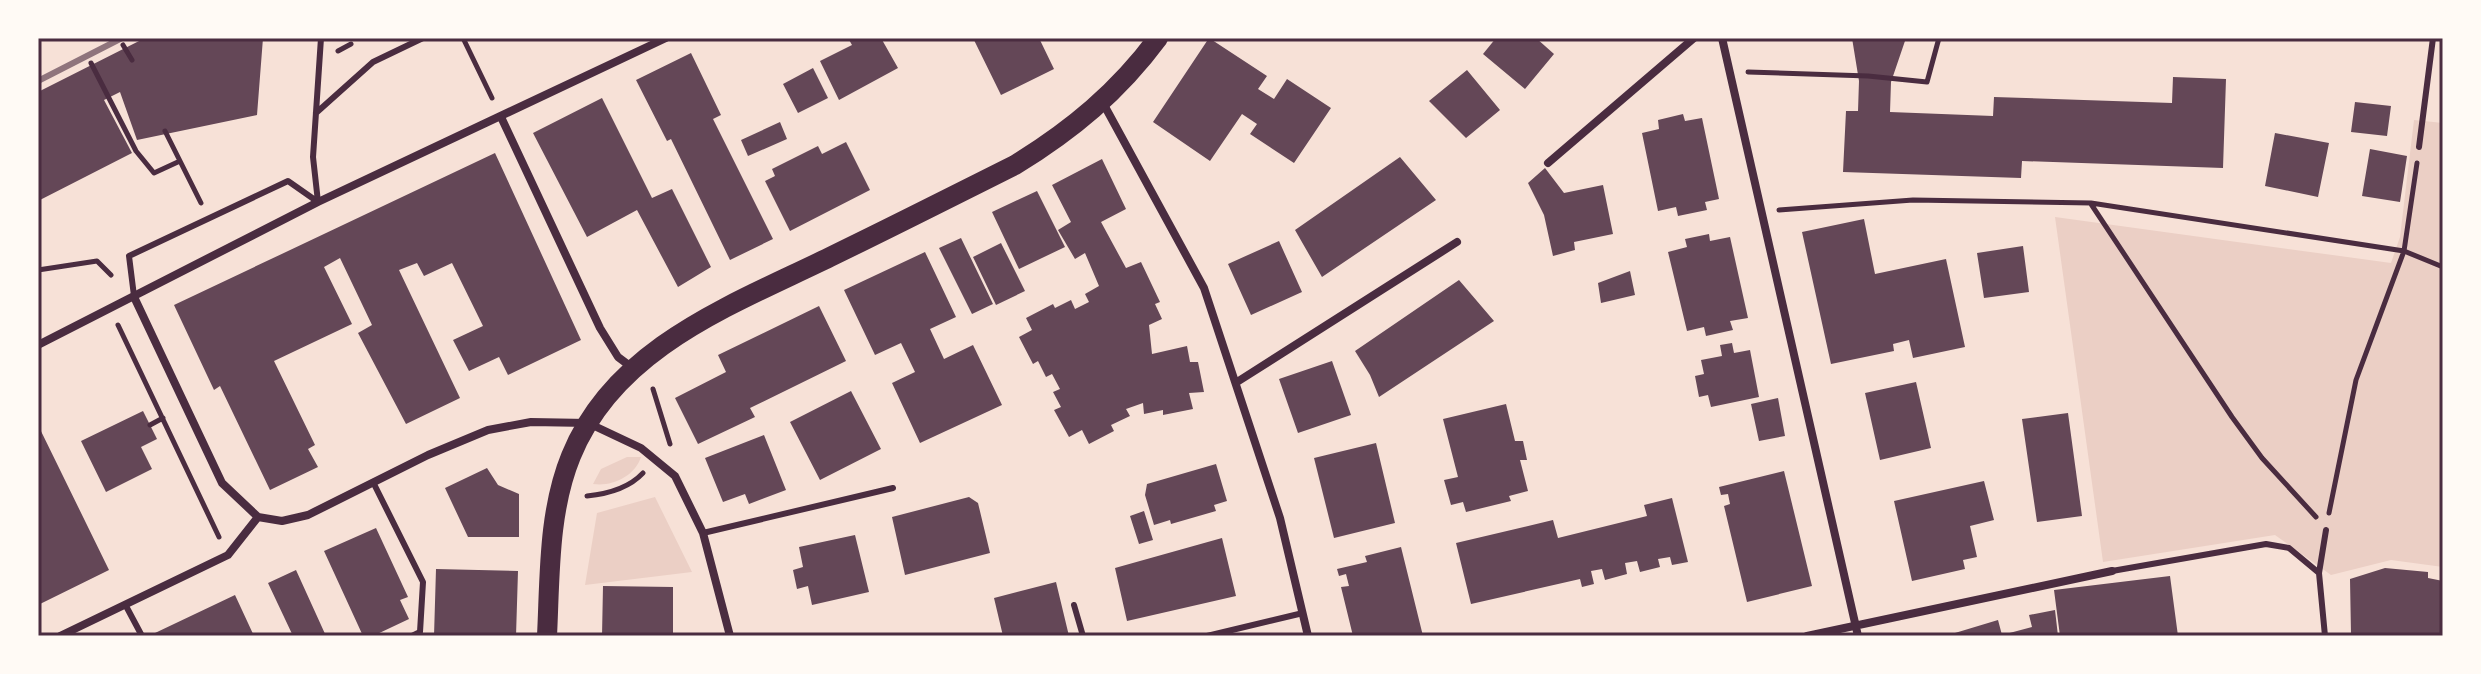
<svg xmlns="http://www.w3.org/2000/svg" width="2481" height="674" font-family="Rubik,sans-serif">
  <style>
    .green { fill: #ebcfc5 }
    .building { fill: #644757 }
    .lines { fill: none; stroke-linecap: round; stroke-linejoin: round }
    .path { stroke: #4a2c40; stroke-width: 5 }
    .service { stroke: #4a2c40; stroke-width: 6 }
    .minor { stroke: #4a2c40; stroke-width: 8 }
    .primary { stroke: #4a2c40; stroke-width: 20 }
    .rail { stroke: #8f747c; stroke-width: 6 }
    .neatline { fill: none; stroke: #4a2c40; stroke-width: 3 }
  </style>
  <rect width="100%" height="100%" fill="#f7e1d7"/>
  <!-- green -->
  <path class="green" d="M2414,120L2443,123V567L2391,560L2331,575L2275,535L2103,562L2055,217L2391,263L2400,237Z
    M627,457H641C635,476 612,487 593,484L601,469Z
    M655,497L692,572L585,585L597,513Z"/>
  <!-- building -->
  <path class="building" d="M145,38H263L257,115L137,140L120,92L104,100L132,153L38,201V92Z
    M848,38H881L898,68L839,100L820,61L852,45Z
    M973,38H1039L1054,69L1001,95Z
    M1209,38L1267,76L1258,89L1274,99L1287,79L1331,108L1294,163L1250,134L1257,124L1242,114L1210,161L1153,122Z
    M1496,38H1536L1554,54L1525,89L1483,54Z
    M1852,38H1906L1891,82L1890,112L1993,116L1994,97L2172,103L2173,77L2226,79L2223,168L2022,161L2021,178L1843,172L1846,111H1858L1859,81Z
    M691,53L721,115L713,119L773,239L730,260L671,139L667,141L636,80Z
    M813,68L828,98L798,113L783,84Z
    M1467,70L1500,110L1466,138L1429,101Z
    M602,98L652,198L672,189L711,267L678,287L637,210L587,237L533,133Z
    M2355,102L2391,106L2387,136L2351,132Z
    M1683,114L1685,121L1702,118L1719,199L1705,202L1707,210L1678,216L1676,207L1658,211L1642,133L1659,129L1658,120Z
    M780,122L787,139L748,156L741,140Z
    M2275,133L2329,143L2318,197L2265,186Z
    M846,142L870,190L790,231L765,181L775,176L772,169L818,146L822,154Z
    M2370,149L2407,156L2400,202L2362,196Z
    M495,153L581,340L508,375L499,357L469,371L453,340L483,326L452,263L424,276L417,263L399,270L460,398L406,424L358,333L372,325L340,258L324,267L352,324L274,361L315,445L308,449L318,467L270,490L220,386L214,390L174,305Z
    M1400,157L1436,200L1322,277L1295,230Z
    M1102,159L1126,209L1101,222L1126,268L1141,262L1160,302L1155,304L1162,319L1149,325L1152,354L1187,346L1190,362H1198L1204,392L1189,393L1193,409L1163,415V410L1144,414L1143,403L1126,409L1130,416L1111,425L1114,431L1089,444L1082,430L1069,437L1054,410L1061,407L1053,392L1060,389L1052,374L1046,377L1038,361L1033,364L1019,337L1032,330L1026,318L1053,304L1055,308L1071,300L1075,309L1089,302L1085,294L1099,286L1085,253L1075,259L1058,230L1071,222L1052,185Z
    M1545,168L1564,193L1603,185L1613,234L1574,242L1575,250L1553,256L1544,215L1528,183Z
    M1037,191L1065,247L1019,269L992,212Z
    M1864,219L1875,274L1946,259L1965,347L1913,358L1909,340L1893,344L1894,351L1831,364L1802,232Z
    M1709,234L1710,241L1730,237L1748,318L1730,321L1733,330L1706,336L1704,327L1687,331L1668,252L1687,247L1685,239Z
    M961,238L993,304L972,314L939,248Z
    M1279,241L1302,292L1251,315L1228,264Z
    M1001,243L1025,291L996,305L973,257Z
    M2023,246L2029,292L1984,298L1977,253Z
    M925,252L956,317L930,329L944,359L973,345L1002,405L920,443L892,383L915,372L901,343L875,355L844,290Z
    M1630,271L1635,295L1601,303L1598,283Z
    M1459,280L1494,321L1379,397L1370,375L1355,351Z
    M819,306L846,361L750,408L755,417L698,444L675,398L726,372L718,355Z
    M1732,343L1734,353L1750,350L1759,397L1711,407L1708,395L1699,397L1695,376L1704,374L1701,360L1722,356L1720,345Z
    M1332,361L1351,415L1298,433L1279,379Z
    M1916,382L1931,448L1880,460L1865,393Z
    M851,391L881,449L820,480L790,422Z
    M1778,398L1785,436L1759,441L1751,404Z
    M1506,404L1515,441H1523L1527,460H1520L1528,491L1509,496L1511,501L1466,512L1463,502L1451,505L1444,480L1458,477L1443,419Z
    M143,411L157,439L141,447L152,469L106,492L81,441Z
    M2068,413L2082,516L2037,522L2022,419Z
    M38,425L109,570L38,605Z
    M764,435L786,490L749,504L745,494L723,502L705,458Z
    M1376,443L1395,523L1334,538L1314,458Z
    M1216,464L1227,501L1214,505L1216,511L1171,524L1170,520L1154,525L1145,495L1147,484Z
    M487,468L498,485L519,494V537H468L445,488Z
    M1784,471L1812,586L1747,602L1724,506L1730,504L1728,494L1721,495L1719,487Z
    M1984,481L1994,520L1970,526L1977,557L1963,560L1965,569L1912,581L1894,501Z
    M969,497L978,503L990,553L905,575L892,517Z
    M1672,498L1688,562L1672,565L1670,557L1658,559L1660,567L1640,572L1637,561L1625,563L1627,574L1605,580L1602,569L1591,571L1594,584L1582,587L1580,579L1471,604L1456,543L1553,520L1558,538L1647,516L1644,505Z
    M1144,511L1153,540L1139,544L1130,516Z
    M376,528L408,597L400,600L409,619L373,636H363L324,551Z
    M855,535L869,592L812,605L808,586L797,589L793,570L803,567L799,547Z
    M1222,538L1236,596L1127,621L1115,568Z
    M1401,547L1423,636H1353L1341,587L1349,586L1346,574L1339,576L1337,569L1367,562L1365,556Z
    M2385,568L2428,572V578L2443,581V636L2351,634L2350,579Z
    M436,569L518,571L516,636H434Z
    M296,570L326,636H293L268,583Z
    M2170,576L2178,636H2060L2054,590Z
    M1056,582L1069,636H1003L994,598Z
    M603,586L673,587V636H602Z
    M235,595L254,636H156L155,633Z
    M2055,610L2058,636H1945L1998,620L2002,635L2032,627L2029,615Z"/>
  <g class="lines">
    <!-- path -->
    <path class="path" d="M463,38L492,98
      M123,45L132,60
      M338,51L351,44
      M91,63L136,151L154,173L180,161L201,203
      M1748,72L1868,76L1927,82L1939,38
      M165,131L180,161
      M2091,204L2232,417L2262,458L2316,517
      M1779,210L1913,200L2091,203L2404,251L2443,267
      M38,270L97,261L111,275
      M118,325L219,537
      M653,389L670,444
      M150,425L163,418
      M587,496C607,494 629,488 643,473
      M2329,513L2356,380L2404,251L2417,163"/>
    <!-- service -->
    <path class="service" d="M316,113L373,62L423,38
      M2419,147L2433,38
      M318,202L313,157L321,38
      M134,296L129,256L288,181L318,202
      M373,482L423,582L420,632L412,636
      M703,533L893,488
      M2112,571L2266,544L2289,548L2319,573L2326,530
      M2319,573L2325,636
      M1074,605L1083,636
      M126,606L142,636
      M1207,636L1303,613"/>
    <!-- minor -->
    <path class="minor" d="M1722,38L1858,636
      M1103,103L1204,288L1280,518L1308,636
      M501,117L600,328L618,357L634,369
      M1548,163L1694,38
      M135,299L222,483L258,517L282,521L308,515L428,455L488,430L531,422L588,423L641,448L675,476L703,533L730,636
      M38,345L318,202L666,38
      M1237,382L1457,242
      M60,636L228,555L258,517
      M1807,636L2112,571"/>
    <!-- primary -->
    <path class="primary" d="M547,636C550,577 548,512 571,456C615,347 732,305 830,257C892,227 953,196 1015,165C1072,130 1118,92 1158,38"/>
    <!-- rail -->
    <path class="rail" d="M38,81L122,38"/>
  </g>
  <!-- border -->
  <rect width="2481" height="674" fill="none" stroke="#fffaf5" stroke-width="80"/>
  <rect x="40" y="40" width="2401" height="594" class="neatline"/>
</svg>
